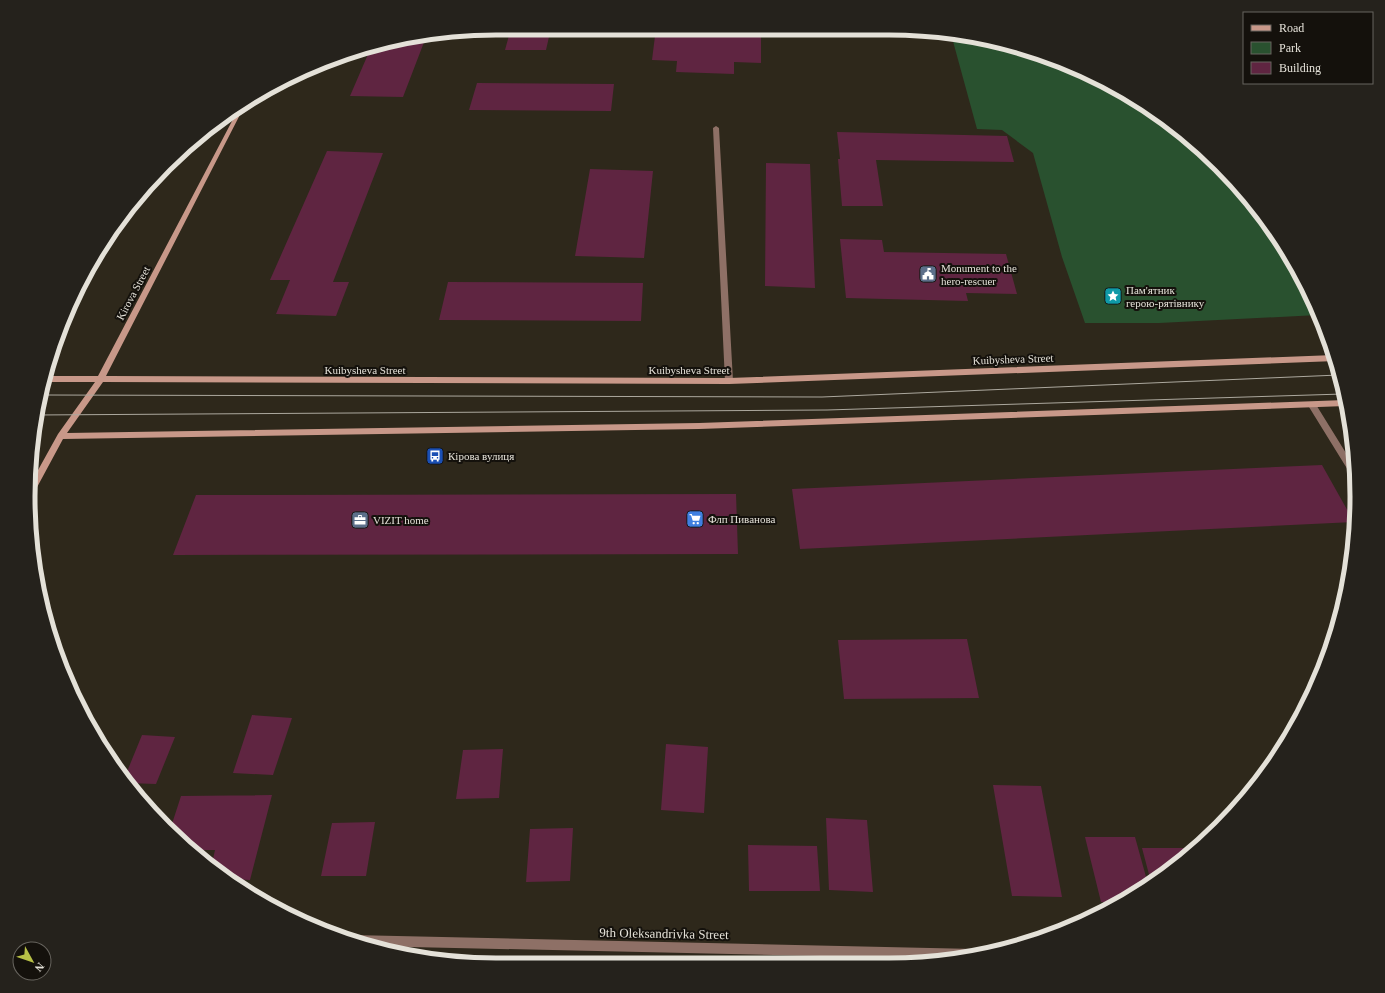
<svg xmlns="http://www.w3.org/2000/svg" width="1385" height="993" font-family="Georgia,serif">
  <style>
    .green { fill: #29512f }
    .building { fill: #5f2541 }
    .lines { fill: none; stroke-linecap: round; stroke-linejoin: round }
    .lane { fill: #8e7066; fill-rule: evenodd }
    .street { fill: #8e7066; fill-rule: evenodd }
    .secondary { fill: #c89889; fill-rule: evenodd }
    .tram { stroke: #aca89e; stroke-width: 1 }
    .labels { text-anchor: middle; stroke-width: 4; stroke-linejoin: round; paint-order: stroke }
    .poi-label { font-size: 11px; fill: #e4e1d8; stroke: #14110c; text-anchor: start }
    .street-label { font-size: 11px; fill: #e4e1d8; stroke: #14110c }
    .near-street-label { font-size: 13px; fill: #e4e1d8; stroke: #14110c }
    .rim { fill: none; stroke: #e4e1d8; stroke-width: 5 }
  </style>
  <rect width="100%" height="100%" fill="#2e281b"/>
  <!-- green -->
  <path class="green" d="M951,34L980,37L1068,64L1123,91L1197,144L1241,188L1294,262L1318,315L1159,323H1085L1062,257L1033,153L1002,130L977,129Z"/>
  <!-- building -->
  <path class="building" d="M511,28H551L546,50H505Z
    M656,28H761V63L734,62V74L676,72L677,61L652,60Z
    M426,37L403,97L350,96L372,45Z
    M477,83L614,84L611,111L469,110Z
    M837,132L1007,136L1014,162L876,160L883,206H842L838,159H840Z
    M327,151L383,153L333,282H349L336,316L276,314L290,280H270Z
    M766,163L810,164L815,288L765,286Z
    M590,169L653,171L644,258L575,256Z
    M840,239L882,240L884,252L1006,254L1017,294L966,293L968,301L846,298Z
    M448,282L643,283L641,321L439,320Z
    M1322,465L1354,522L800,549L792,489Z
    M736,494L738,554L173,555L196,495Z
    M967,639L979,698L844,699L838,640Z
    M252,715L292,718L273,775L233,773Z
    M142,735L175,737L156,784L127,783L124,779Z
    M666,744L708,747L704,813L661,810Z
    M503,749L499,798L456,799L463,750Z
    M993,785L1041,786L1062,897L1012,896Z
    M272,795L250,880L229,879L211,868L215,850H192L170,830L181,796Z
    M140,799L152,800L149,809L144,805Z
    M826,818L867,820L873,892L829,890Z
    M375,822L366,876H321L332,823Z
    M573,828L570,881L526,882L530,829Z
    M1085,837H1135L1148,884L1124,902H1101Z
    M748,845L817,846L820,891H749Z
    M1142,848H1198L1151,882Z"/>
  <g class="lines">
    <!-- lane -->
    <path class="lane" d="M716,126L719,128L733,381L729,384L725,381L713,128Z
      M1312,402L1315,403L1354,466V476L1351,475L1309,407L1308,405L1309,403Z"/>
    <!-- street -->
    <path class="street" d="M352,935L975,949L979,950L980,953L957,959L366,946L347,938L348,936Z"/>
    <!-- secondary -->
    <path class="secondary" d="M247,101L106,376L729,378L1334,355L1336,361L729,384L103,382L67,433L699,423L1345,400L1346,406L699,429L63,439L35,491L32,492V481L58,434L95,382H43L44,376H98L241,104Z"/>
    <!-- tram -->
    <path class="tram" d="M40,395L822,397L1339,375
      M36,415L827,410L1343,394"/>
  </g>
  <!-- icons -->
  <defs>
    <symbol id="civic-square" viewBox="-11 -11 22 22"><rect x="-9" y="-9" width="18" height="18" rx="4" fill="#5c6f8a" stroke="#14110c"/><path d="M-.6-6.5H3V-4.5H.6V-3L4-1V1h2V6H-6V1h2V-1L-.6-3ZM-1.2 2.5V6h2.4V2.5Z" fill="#fff"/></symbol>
    <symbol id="sight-square" viewBox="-11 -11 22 22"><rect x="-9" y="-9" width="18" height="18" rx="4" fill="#0f9aa8" stroke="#14110c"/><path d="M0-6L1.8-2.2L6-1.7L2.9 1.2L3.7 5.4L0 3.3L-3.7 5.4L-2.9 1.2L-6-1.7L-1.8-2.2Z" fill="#fff"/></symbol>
    <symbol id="bus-square" viewBox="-11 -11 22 22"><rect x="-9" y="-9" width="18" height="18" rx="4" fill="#1a4fb4" stroke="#14110c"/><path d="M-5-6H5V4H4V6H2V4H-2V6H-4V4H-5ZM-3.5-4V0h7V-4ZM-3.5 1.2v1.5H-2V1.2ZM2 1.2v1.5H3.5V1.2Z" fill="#fff"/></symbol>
    <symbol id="supermarket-square" viewBox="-11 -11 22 22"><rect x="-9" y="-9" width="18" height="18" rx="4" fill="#3f7fe0" stroke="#14110c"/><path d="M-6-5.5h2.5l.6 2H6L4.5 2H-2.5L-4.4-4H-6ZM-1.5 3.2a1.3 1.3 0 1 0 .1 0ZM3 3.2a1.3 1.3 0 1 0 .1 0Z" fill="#fff"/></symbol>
    <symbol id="office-square" viewBox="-11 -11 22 22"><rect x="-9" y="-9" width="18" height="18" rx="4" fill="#5c6f8a" stroke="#14110c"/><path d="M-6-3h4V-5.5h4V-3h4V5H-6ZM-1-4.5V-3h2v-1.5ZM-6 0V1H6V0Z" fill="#fff"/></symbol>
  </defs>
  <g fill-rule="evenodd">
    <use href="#civic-square" x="918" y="264" width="20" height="20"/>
    <use href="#sight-square" x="1103" y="286" width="20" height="20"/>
    <use href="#bus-square" x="425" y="446" width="20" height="20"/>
    <use href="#supermarket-square" x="685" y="509" width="20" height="20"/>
    <use href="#office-square" x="350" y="510" width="20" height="20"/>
  </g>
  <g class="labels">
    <!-- poi labels -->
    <g class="poi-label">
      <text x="941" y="272">Monument to the<tspan x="941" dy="13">hero-rescuer</tspan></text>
      <text x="1126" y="294">Пам'ятник<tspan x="1126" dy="13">герою-рятівнику</tspan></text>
      <text x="448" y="460">Кірова вулиця</text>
      <text x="708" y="523">Флп Пиванова</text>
      <text x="373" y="524">VIZIT home</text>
    </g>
    <!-- street labels -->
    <g class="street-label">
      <text transform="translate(133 293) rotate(-62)" y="4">Kirova Street</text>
      <text transform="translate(1013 359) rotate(-2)" y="4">Kuibysheva Street</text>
      <text x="365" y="374">Kuibysheva Street</text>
      <text x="689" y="374">Kuibysheva Street</text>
    </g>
    <!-- near-street labels -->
    <g class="near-street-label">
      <text transform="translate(664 933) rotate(1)" y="5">9th Oleksandrivka Street</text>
    </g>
  </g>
  <!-- crop -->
  <path d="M0 0H1385V993H0ZM496 35H889A461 461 0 0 1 1350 496V497A461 461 0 0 1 889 958H496A461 461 0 0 1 35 497V496A461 461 0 0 1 496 35Z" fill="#25221c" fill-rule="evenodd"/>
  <path class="rim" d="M496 35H889A461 461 0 0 1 1350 496V497A461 461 0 0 1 889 958H496A461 461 0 0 1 35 497V496A461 461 0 0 1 496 35Z"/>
  <!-- legend -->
  <rect x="1243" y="12" width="130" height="72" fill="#14110c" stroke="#67645e"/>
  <rect x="1251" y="25" width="20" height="6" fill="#c89889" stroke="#67645e"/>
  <text x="1279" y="32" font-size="12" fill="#e4e1d8">Road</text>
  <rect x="1251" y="42" width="20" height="12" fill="#29512f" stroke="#67645e"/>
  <text x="1279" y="52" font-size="12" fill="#e4e1d8">Park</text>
  <rect x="1251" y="62" width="20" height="12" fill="#5f2541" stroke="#67645e"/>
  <text x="1279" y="72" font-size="12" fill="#e4e1d8">Building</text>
  <!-- north arrow -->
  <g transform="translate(32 961) rotate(130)"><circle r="19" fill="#14110c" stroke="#67645e"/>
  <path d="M0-3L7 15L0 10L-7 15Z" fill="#b8c147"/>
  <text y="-6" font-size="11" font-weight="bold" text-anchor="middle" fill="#e4e1d8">N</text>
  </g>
</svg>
